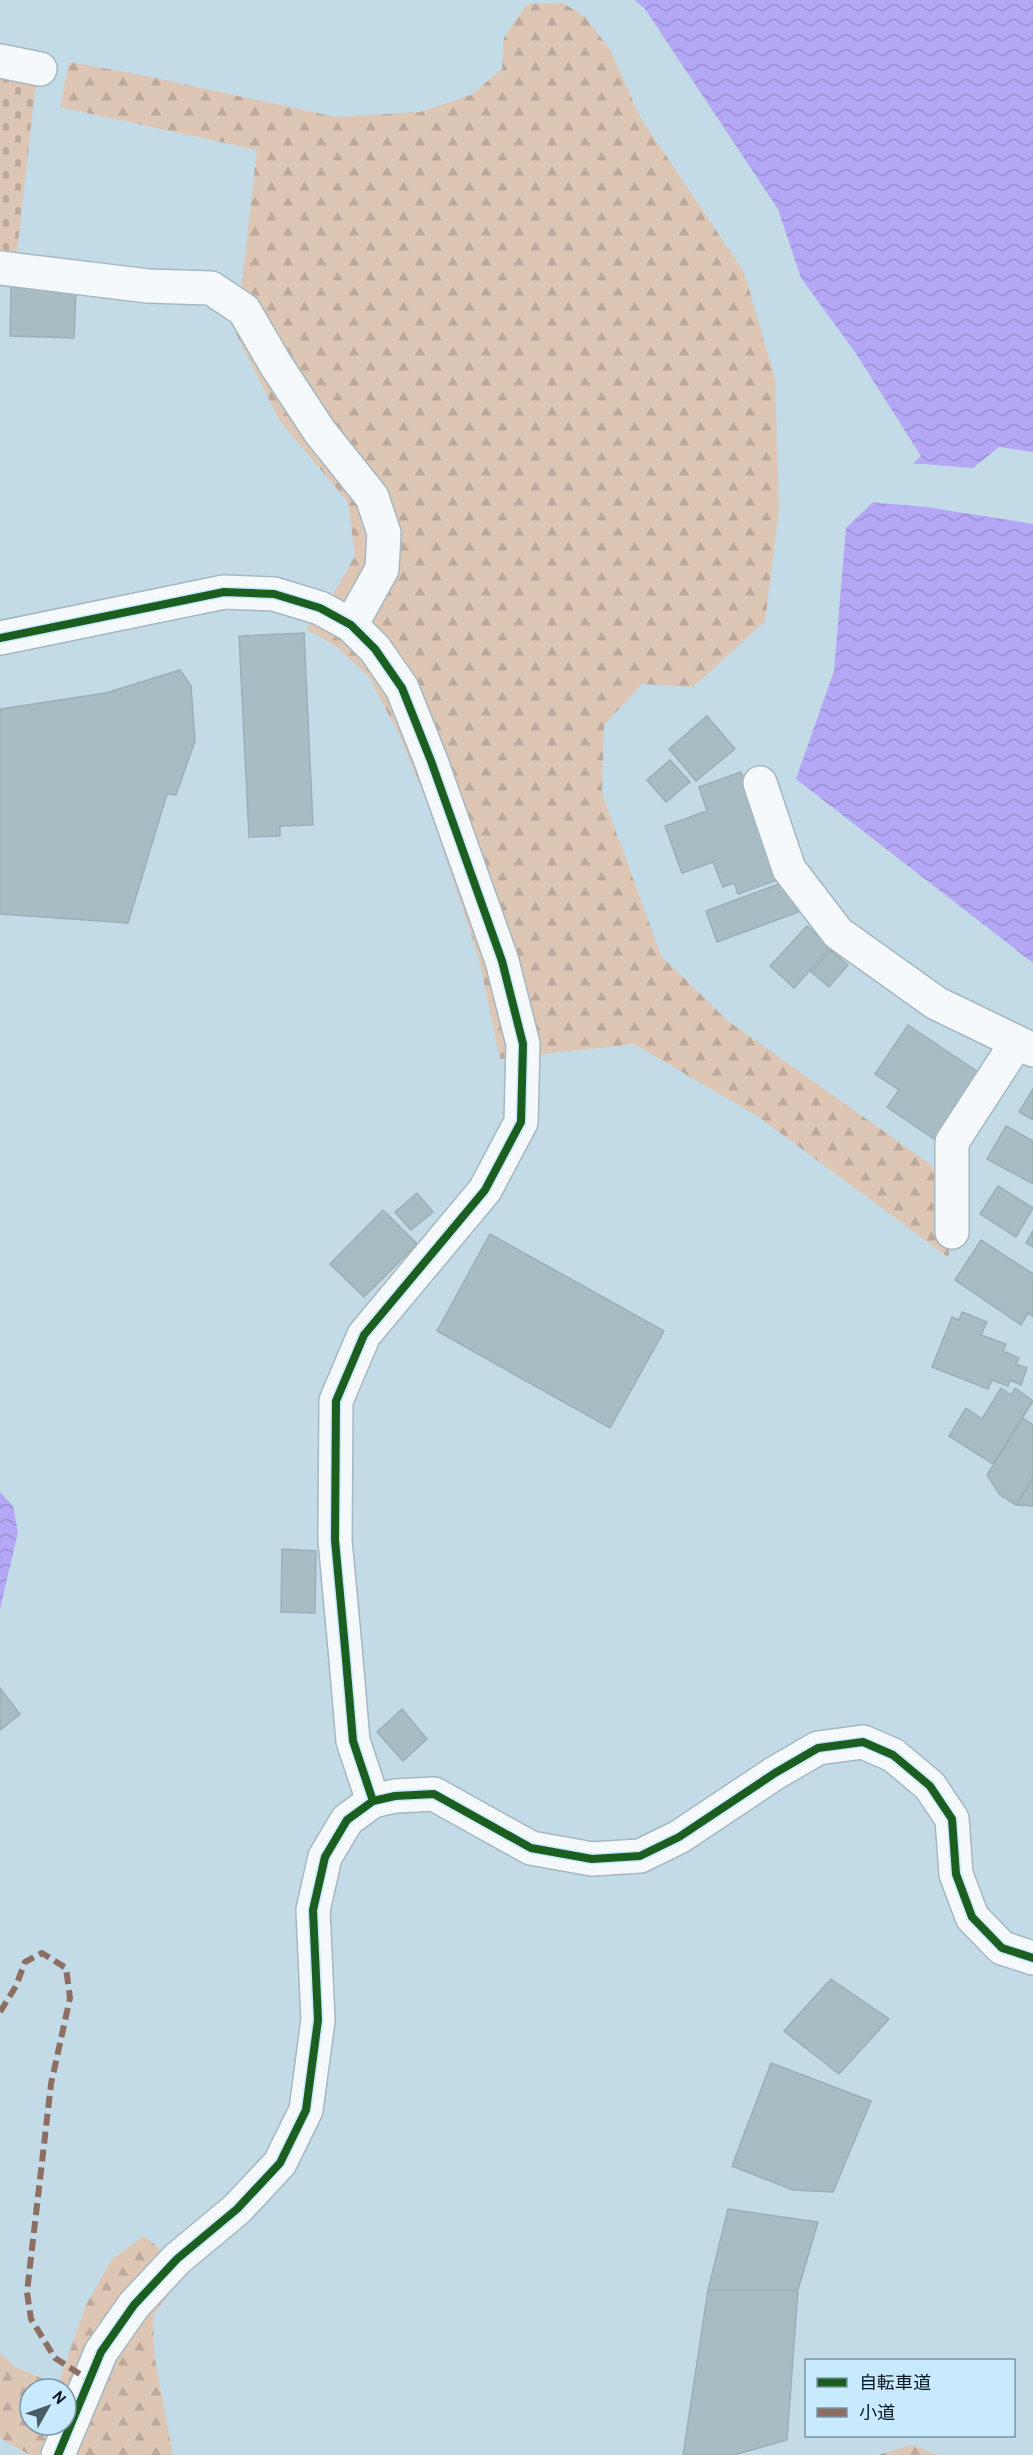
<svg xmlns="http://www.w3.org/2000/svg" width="1033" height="2455" font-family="Overpass,'Noto Sans JP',sans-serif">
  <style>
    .forest { fill: url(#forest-firs); fill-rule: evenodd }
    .cemetery { fill: url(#cemetery-stones) }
    .water { fill: url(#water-waves) }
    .pier { fill: #c3dae7 }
    .building { fill: #a8bcc4; stroke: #9bafb7; stroke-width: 1.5 }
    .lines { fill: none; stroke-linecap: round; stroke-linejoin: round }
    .minor-casing { stroke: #a5b7c1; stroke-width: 36 }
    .minor { stroke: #f6f9fb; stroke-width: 33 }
    .quiet { stroke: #8d6e63; stroke-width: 6; stroke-dasharray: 12 6; stroke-linecap: butt }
    .cycleway-casing { stroke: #c8eafe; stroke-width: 11 }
    .cycleway { stroke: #1b5e20; stroke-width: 8 }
  </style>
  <defs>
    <pattern id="forest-firs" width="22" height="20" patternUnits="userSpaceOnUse" patternTransform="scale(1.5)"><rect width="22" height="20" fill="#dec6b5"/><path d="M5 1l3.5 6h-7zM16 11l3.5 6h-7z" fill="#bda99b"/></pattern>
    <pattern id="cemetery-stones" width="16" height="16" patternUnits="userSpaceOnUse" patternTransform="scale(1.5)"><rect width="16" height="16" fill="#dec6b5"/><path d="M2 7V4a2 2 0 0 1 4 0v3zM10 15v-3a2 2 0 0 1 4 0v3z" fill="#bda99b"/></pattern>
    <pattern id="water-waves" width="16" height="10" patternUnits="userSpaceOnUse" patternTransform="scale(1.5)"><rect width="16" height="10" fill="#b4a7f6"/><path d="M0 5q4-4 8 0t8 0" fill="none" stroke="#998fd2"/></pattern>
  </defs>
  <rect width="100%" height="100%" fill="#c3dae7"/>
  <!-- forest -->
  <path class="forest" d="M563,3L585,17L611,51L640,117L744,272L775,379L779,509L765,621L693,687L642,684L604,725L602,793L661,956L728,1021L931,1165L949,1203V1258L759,1117L634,1044L500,1059L479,959L432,815L399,734L369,677L336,646L306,629L335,591L355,556L348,502L280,421L236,334L257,150L60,107L69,62L136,74L336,117L420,112L471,95L502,69L504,38L527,4Z
    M144,2236L186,2271L153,2316L154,2354L173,2455H30L0,2438V2353L15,2367L58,2385L86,2305L112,2259ZM30,2389H66V2425H30Z
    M912,2445L939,2455H878Z"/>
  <!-- cemetery -->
  <path class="cemetery" d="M0,74L36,82L17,252L0,250Z"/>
  <!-- water -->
  <path class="water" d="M635,0H1033V963L796,779L834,671L846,528L921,456L855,352L801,278L778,209L645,9Z
    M0,1492L13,1506L18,1532L0,1609Z"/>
  <!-- pier -->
  <path class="pier" d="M999,447L1033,452V524L926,507L868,502L909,463L973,468Z"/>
  <!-- building -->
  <path class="building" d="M11,285L76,287L74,338L10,336Z
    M304,633L313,825L280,826V836L249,837L239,636Z
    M180,670L191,686L195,741L176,795L167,794L128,923L0,914V709L106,693Z
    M707,716L735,749L696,781L669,749Z
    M670,760L690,782L666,802L647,780Z
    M741,772L780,879L738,894L734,883L723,887L713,862L682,873L665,826L707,811L699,787Z
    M787,881L798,912L717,942L706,911Z
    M807,926L831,947L794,988L770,966Z
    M831,950L848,965L829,987L811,972Z
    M908,1025L978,1072L934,1139L887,1107L899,1090L875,1074Z
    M1033,1089V1120L1019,1112Z
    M1006,1126L1033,1141V1184L987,1159Z
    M998,1186L1033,1208L1016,1237L980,1214Z
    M417,1193L433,1212L411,1230L395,1212Z
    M383,1210L417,1244L364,1297L330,1264Z
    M1033,1231V1247L1026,1243Z
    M490,1234L664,1331L610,1428L437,1331Z
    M981,1240L1033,1274V1317L1028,1313L1021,1325L955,1280Z
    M962,1312L987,1322L981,1335L1006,1344L1003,1351L1019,1358L1016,1364L1027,1368L1021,1385L1010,1380L1008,1386L992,1380L988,1389L932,1367L952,1317L959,1320Z
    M1001,1388L1011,1395L1015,1388L1033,1401L993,1464L949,1436L966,1408L982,1419Z
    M1023,1418L1033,1425V1478L1016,1505L1000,1495L987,1475Z
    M1033,1478V1506L1016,1505Z
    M282,1549L316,1551L315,1613L281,1612Z
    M0,1688L20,1714L0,1730Z
    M402,1709L427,1739L403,1761L377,1732Z
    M831,1979L889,2019L839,2074L784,2031Z
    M771,2063L871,2101L833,2192L793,2190L732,2166Z
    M728,2209L818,2222L798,2290H708Z
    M708,2290H798L787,2440L734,2455H683Z"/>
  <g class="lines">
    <defs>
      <path id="minor" d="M0,61L40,69
        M0,268L148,286L211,288L244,310L276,365L320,432L372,497L384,533L382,569L351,625
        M0,638L224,592L274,594L320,608L351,625L375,649L402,688L431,761L502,961L523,1044L521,1122L485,1190L364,1335L336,1401L335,1540L345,1648L353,1741L373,1801
        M760,783L789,869L838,933L936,1003L1033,1050
        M952,1232V1142L1017,1042
        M58,2455L101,2352L134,2305L177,2259L237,2209L280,2163L306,2110L318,2020L313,1910L325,1857L347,1820L373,1801L395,1796L434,1794L531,1848L592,1859L640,1856L679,1837L775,1773L818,1748L863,1742L893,1755L930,1786L952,1819L956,1874L972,1917L1002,1948L1033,1958"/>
    </defs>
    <!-- minor casing -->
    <use href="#minor" class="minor-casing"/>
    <!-- minor -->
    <use href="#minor" class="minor"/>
    <!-- quiet -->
    <path class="quiet" d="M0,2012L16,1986L25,1962L42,1953L66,1968L70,1998L51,2084L27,2292L31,2319L55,2358L89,2380"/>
    <defs>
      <path id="cycleway" d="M0,638L224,592L274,594L320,608L351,625L375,649L402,688L431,761L502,961L523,1044L521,1122L485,1190L364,1335L336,1401L335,1540L345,1648L353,1741L373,1801
        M58,2455L101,2352L134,2305L177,2259L237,2209L280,2163L306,2110L318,2020L313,1910L325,1857L347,1820L373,1801L395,1796L434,1794L531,1848L592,1859L640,1856L679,1837L775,1773L818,1748L863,1742L893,1755L930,1786L952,1819L956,1874L972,1917L1002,1948L1033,1958"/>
    </defs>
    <!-- cycleway casing -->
    <use href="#cycleway" class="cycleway-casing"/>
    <!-- cycleway -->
    <use href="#cycleway" class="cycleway"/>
  </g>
  <!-- legend -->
  <rect x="805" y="2359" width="210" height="78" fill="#c8eafe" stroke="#7b95a5" stroke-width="1.5"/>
  <rect x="817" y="2378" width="30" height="9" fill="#1b5e20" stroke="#7b95a5" stroke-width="1.5"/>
  <text x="859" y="2389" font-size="18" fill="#07161f">自転車道</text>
  <rect x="817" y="2408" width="30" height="9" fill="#8d6e63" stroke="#7b95a5" stroke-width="1.5"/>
  <text x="859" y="2419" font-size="18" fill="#07161f">小道</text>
  <!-- north arrow -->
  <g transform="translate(48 2407) rotate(50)"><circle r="28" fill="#c8eafe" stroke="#7b95a5" stroke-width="1.5"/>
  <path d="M0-4.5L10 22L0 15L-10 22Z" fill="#495b65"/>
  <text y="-9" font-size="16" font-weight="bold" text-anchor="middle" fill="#07161f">N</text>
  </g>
</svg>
